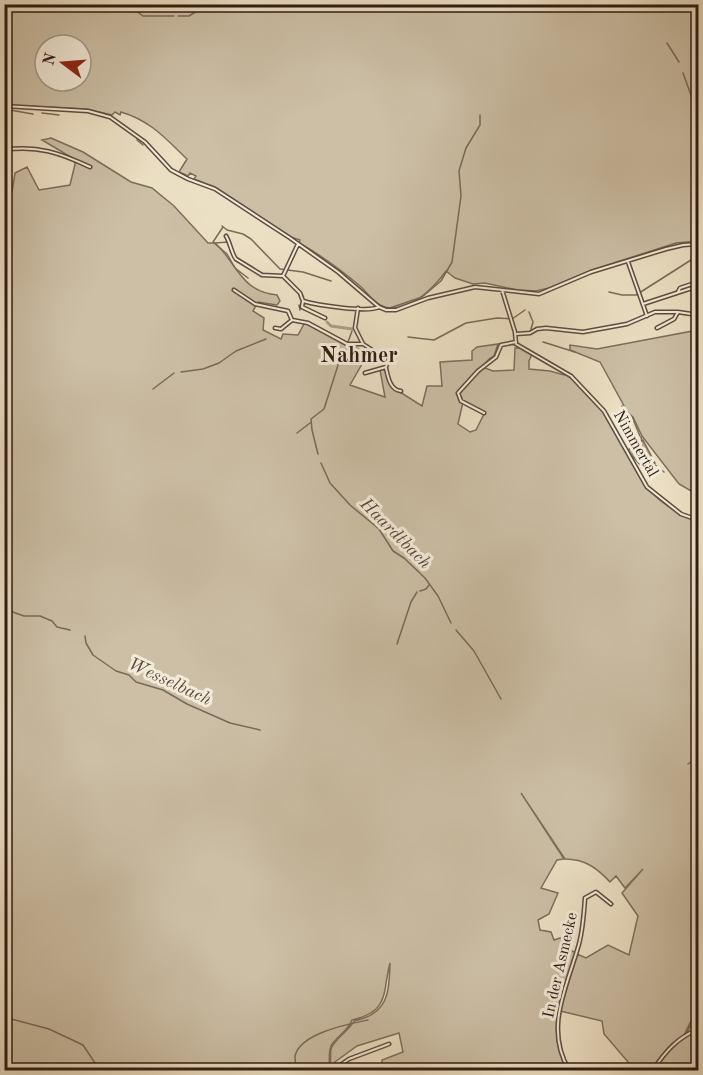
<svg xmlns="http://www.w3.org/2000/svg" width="703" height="1075" font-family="'Old Standard TT',serif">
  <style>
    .green { fill: #ccbfa6; stroke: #7e6e5c; stroke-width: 1.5; fill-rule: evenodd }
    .water { fill: #ac9d88; stroke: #7a6959; stroke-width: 1.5 }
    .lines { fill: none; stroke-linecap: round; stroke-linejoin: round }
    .stream { stroke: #7a6959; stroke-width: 1.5 }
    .canal { stroke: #ac9d88; stroke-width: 3 }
    .minor-casing { stroke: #5e4d3f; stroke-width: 5 }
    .minor { stroke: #f3ebd9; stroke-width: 2 }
    .labels { text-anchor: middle; stroke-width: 6; stroke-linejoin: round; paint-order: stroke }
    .street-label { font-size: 16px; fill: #2f1c13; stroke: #f3ebd9 }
    .water-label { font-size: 18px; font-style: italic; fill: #5b493c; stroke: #f3ebd9 }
    .district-label { font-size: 22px; font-weight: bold; fill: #2f1c13; stroke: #f3ebd9 }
  </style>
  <rect width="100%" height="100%" fill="#ece0c4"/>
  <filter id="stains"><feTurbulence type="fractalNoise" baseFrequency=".00333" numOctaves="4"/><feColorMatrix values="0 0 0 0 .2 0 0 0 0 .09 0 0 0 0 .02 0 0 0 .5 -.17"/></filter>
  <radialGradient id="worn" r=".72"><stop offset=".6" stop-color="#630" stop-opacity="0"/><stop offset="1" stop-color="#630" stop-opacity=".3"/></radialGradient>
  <!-- green -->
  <path class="green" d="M4,5H698V241L676,243L592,270L549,288L536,291L517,290L485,283L473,284L455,278L446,271C433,289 409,313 385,307C374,304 368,293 360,286C341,270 321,255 299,243L300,240L291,237L215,187L194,179L196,176L190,173L188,176L179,172L187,159C165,138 151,121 121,112L120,115L115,112L112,115L86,109L5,105ZM45,45H81V81H45Z
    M51,138L83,152L131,182L152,188L174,206L208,243H215C238,264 240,291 277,295L280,301L277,305L258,302L253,311L264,318L263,330L281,339L283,334L298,335L304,324H309L347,346L365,350L362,364L350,385L385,397L380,370L385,368L392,387L422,406L427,386H442L440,362L472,360V351L477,347L498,344L494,356L489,359L482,367L493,371L514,370L515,348H522L532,354L529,361V369L550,371L564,375L566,373C578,385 596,398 605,412C637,462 634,497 698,521V1007L684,1035L668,1048L652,1070H635L604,1034L602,1021L560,1011L577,954L586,958L608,945L629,955L638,916L622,893L643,869L625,888L616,876L610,882C597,868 585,859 565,859L521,793L564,859L557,860L541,888L558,893L549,914L538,920L540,930L551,932L554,940L563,937V946L576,953C563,991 544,1034 568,1070H520L516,1065L504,1070H370L382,1065V1060L403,1052L399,1033L357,1046L335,1062L336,1067L330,1070C331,1064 330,1056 331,1049C334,1039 349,1031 354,1021C388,1014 389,994 390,963C382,994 390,1011 352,1020C348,1031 337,1036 331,1046C328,1053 330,1063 329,1070H5L4,196L12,192L15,173L27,167L39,190L70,185L76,160L42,140ZM463,402L485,412L476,430L470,432L458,424Z
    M698,330V495L679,484L642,436L633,417L628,413L600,362L570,350V345L597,349Z
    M698,1011V1070H654L669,1049L685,1036Z"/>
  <!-- water -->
  <path class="water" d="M643,440L655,463L643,468L628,451L630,448Z"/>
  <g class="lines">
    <!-- stream -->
    <path class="stream" d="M127,4L143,16H174
      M178,16H189L208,4
      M667,43L679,62
      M683,73L696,109L698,165
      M4,109L33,114
      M42,113L59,115
      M137,140L143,145
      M222,226L227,230L243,234L251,239L280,269L303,272L331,281
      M223,227L213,242L227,254L235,268L248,278
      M215,243L228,242
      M609,292L622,295H636L691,260L698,257
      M299,305L300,310
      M384,308H390L422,297L441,281L452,262L461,196L459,171L466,148L480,125V115
      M529,312L533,322L531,329
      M408,337L434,340L466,323L497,318L512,319L525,310
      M348,342L352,331
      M543,342L575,352
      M181,372L203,369L219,363L236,351L266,339
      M153,389L174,373
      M622,406L632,417L640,436
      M297,433L310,423
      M641,437L642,441
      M318,454L312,430L311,419L324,409L340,359L348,347
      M321,463L330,483L350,505L379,529L393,551L404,558L425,578L438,596L451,623
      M654,464L664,472
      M420,591L426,589L429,585
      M4,609L24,616H40L52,621L57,627L70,630
      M456,630L474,651L501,699
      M85,636L86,643L93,655L116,671L129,675L136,682L163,690L187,704L230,723L260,730
      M397,644L411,602L417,592
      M688,764L698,757
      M4,1017L49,1029L83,1045L95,1063L109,1070
      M296,1070C296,1066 295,1061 295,1056C300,1033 349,1024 368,1020"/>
    <!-- canal -->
    <path class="canal" d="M327,322L331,326L352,329"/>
    <defs>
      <path id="minor" d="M4,106L88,111L110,117L145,142L171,170L188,179L215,189L290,238L338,272L379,307L386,310H396L428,298L475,287L539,294L591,272L666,249L683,245L698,244
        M4,150C38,145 60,153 90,167
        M226,236C230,242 232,255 236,259L262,275L283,276
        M298,244L283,276L300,293L303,301C317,305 367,313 379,307
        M628,262L647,316
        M234,290L255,304L288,311L292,320L308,323L347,344H363
        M502,290L515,332L516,344L571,376L604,411L647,487L681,514L698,520
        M678,292L680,288L698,282
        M303,301L302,307L325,318
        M643,304L698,286
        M358,308L355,328L363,344L388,360L386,367L365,373
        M275,328L281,329L292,320
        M657,328L674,319L678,312
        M516,334L530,333L537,329L546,328L583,332L627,324L655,312H678L698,315
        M386,368C388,377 390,390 401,391
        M484,413L461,401L458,393L478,371L496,357L501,345L516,342
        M333,1070L349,1059L389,1044
        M569,1070C544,1028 567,987 579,944C583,929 584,913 585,898L596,892L611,904
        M653,1070C665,1052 677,1038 698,1029"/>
    </defs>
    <!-- minor casing -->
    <use href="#minor" class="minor-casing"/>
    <!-- minor -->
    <use href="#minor" class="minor"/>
  </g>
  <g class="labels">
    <!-- street labels -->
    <g class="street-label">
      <text transform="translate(637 443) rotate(60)" y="6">Nimmertal</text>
      <text transform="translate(559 965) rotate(-77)" y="6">In der Asmecke</text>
    </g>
    <!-- water labels -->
    <g class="water-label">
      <text transform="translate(396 533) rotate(45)" y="6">Haardtbach</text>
      <text transform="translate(170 681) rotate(25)" y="6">Wesselbach</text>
    </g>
    <!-- district labels -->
    <g class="district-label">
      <text x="359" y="362">Nahmer</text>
    </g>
  </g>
  <!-- margin -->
  <rect width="703" height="1075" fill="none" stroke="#ece0c4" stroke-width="24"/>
  <rect x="6" y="6" width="691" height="1063" fill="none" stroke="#2f1c13" stroke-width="3"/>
  <rect x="12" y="12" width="679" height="1051" fill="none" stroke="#2f1c13" stroke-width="1.5"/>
  <!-- north arrow -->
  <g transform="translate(63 63) rotate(286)"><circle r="28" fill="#f3ebd9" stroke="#a5988a" stroke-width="1.5"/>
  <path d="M0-4.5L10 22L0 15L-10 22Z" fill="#8f2418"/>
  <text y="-9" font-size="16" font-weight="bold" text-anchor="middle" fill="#2f1c13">N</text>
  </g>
  <rect width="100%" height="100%" filter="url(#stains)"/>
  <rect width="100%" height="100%" fill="url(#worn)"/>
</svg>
